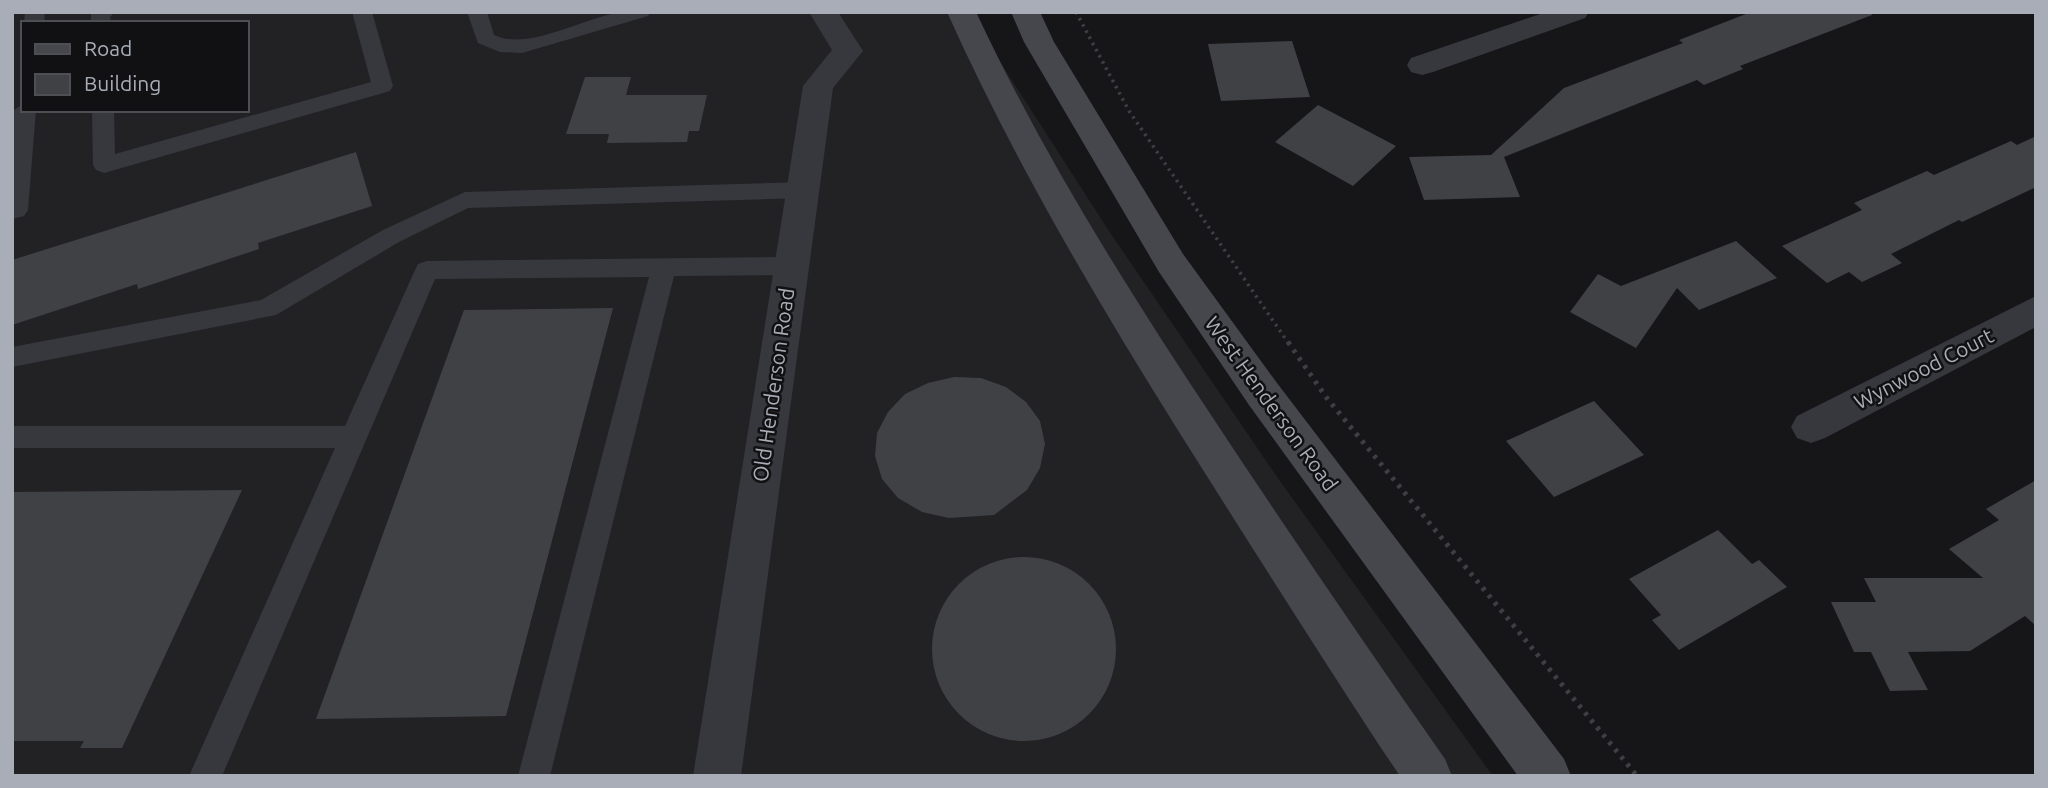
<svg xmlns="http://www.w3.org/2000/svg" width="2048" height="788" font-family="Ubuntu,sans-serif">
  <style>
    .built { fill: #222225; fill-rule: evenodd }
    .building { fill: #404145 }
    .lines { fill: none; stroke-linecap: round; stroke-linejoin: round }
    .path-far1 { stroke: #3d3f44; stroke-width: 3.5; stroke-dasharray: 2.5 4.5; stroke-linecap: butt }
    .path { stroke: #3d3f44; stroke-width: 5; stroke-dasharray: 3.5 6; stroke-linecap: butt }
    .lane { fill: #37383d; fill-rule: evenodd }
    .street { fill: #37383d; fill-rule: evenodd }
    .secondary { fill: #45474d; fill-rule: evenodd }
    .labels { text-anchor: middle; stroke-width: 5; stroke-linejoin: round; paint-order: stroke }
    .street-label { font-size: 21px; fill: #a8adb8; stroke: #111113 }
  </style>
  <rect width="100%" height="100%" fill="#161618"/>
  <!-- built -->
  <path class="built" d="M12,12H968L1109,231L1282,484L1493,776H12ZM23,23H247V110H23Z"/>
  <!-- building -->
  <path class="building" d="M1751,12H1872V15L1740,66L1743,69L1704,85L1697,80L1504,157L1520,197L1424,200L1409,157L1491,155L1564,88L1683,43L1679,40Z
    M1292,41L1310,97L1221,101L1208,44Z
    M585,77H631L626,95H707L699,131H689L687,142L607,143L609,134H566Z
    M1318,105L1396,146L1353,186L1275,142Z
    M2036,136V187L1962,222L1959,220L1891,254L1902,263L1862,282L1849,272L1827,283L1782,246L1862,210L1854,203L1927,171L1934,175L2011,141L2017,145Z
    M356,152L372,206L258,243L259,249L138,289L137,284L12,325V260Z
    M1736,241L1777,278L1699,310L1677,288L1636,348L1570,312L1598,274L1621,286Z
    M613,308L506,716L316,719L464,310Z
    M954,377L981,378L1006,387L1026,402L1040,421L1045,444L1040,468L1027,490L994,515L949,518L922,512L898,498L882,479L875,456L877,433L888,412L905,394L928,383Z
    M1594,401L1644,455L1554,497L1506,441Z
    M2036,480V626L2025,616L1970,651L1908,652L1928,690L1890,691L1871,652H1854L1831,602H1876L1864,578H1983L1949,549L1999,520L1986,509Z
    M242,490L122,748H80L84,741H12V492Z
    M1718,530L1752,564L1759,560L1787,587L1679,650L1652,620L1661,615L1629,579Z
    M932 649a92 92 0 1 1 184 0a92 92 0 1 1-184 0Z"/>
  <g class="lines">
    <!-- path-far1 -->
    <path class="path-far1" d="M1076,12L1129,111L1289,344"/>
    <!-- path -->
    <path class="path" d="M1288,342L1326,397L1637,776"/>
    <!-- lane -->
    <path class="lane" d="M25,12H45L44,23H24Z
      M115,12L110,17L111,23H91V12Z
      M352,12H372L393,86L390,91L104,173L96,170L93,165L92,110H114L115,154L371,82Z
      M467,12H487L494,35C528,51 581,19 617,13C628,11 640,12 651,12L648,16L522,53L500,52L478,43Z
      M23,104V110H36L28,210L24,216L12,219L14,110Z
      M803,182L811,184L814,190L811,196L803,198L468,208L399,242L276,315L12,367V347L261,300L383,230L465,192Z
      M791,257L800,260L803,266L800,272L791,275L674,276L550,776H518L649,277L435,279L222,776H189L335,448H12V426H345L415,270L418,264L427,261Z"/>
    <!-- street -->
    <path class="street" d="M809,12H838L863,51L833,88L741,776H693L803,86L832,50Z
      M1546,12H1589L1585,18L1433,72L1422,75L1411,72L1407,65L1411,58Z
      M2036,296V327L1825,438L1811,443L1797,438L1791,427L1797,416Z"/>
    <!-- secondary -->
    <path class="secondary" d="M947,12H976C1043,155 1126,287 1213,418C1289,533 1366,646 1445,759L1452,776H1400L1381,748C1313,644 1246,538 1179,432C1094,296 1013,159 947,12Z
      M1011,12H1040L1054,42L1183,254L1277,383L1564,759L1571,776H1518L1249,405L1159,272L1024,42Z"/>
  </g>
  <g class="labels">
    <!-- street labels -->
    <g class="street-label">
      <text transform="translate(1924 369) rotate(-27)" y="7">Wynwood Court</text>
      <text transform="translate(774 385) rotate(-82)" y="7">Old Henderson Road</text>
      <text transform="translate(1271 404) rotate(54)" y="7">West Henderson Road</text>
    </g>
  </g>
  <!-- border -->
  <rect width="2048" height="788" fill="none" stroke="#a8adb8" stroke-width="28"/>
  <!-- legend -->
  <rect x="21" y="21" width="228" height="91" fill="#111113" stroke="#4d4f55" stroke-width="2"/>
  <rect x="35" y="44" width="35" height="10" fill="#45474d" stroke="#4d4f55" stroke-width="2"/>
  <text x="84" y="56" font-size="21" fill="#a8adb8">Road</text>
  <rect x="35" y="74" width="35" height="21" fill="#404145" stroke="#4d4f55" stroke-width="2"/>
  <text x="84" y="91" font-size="21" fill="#a8adb8">Building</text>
</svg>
